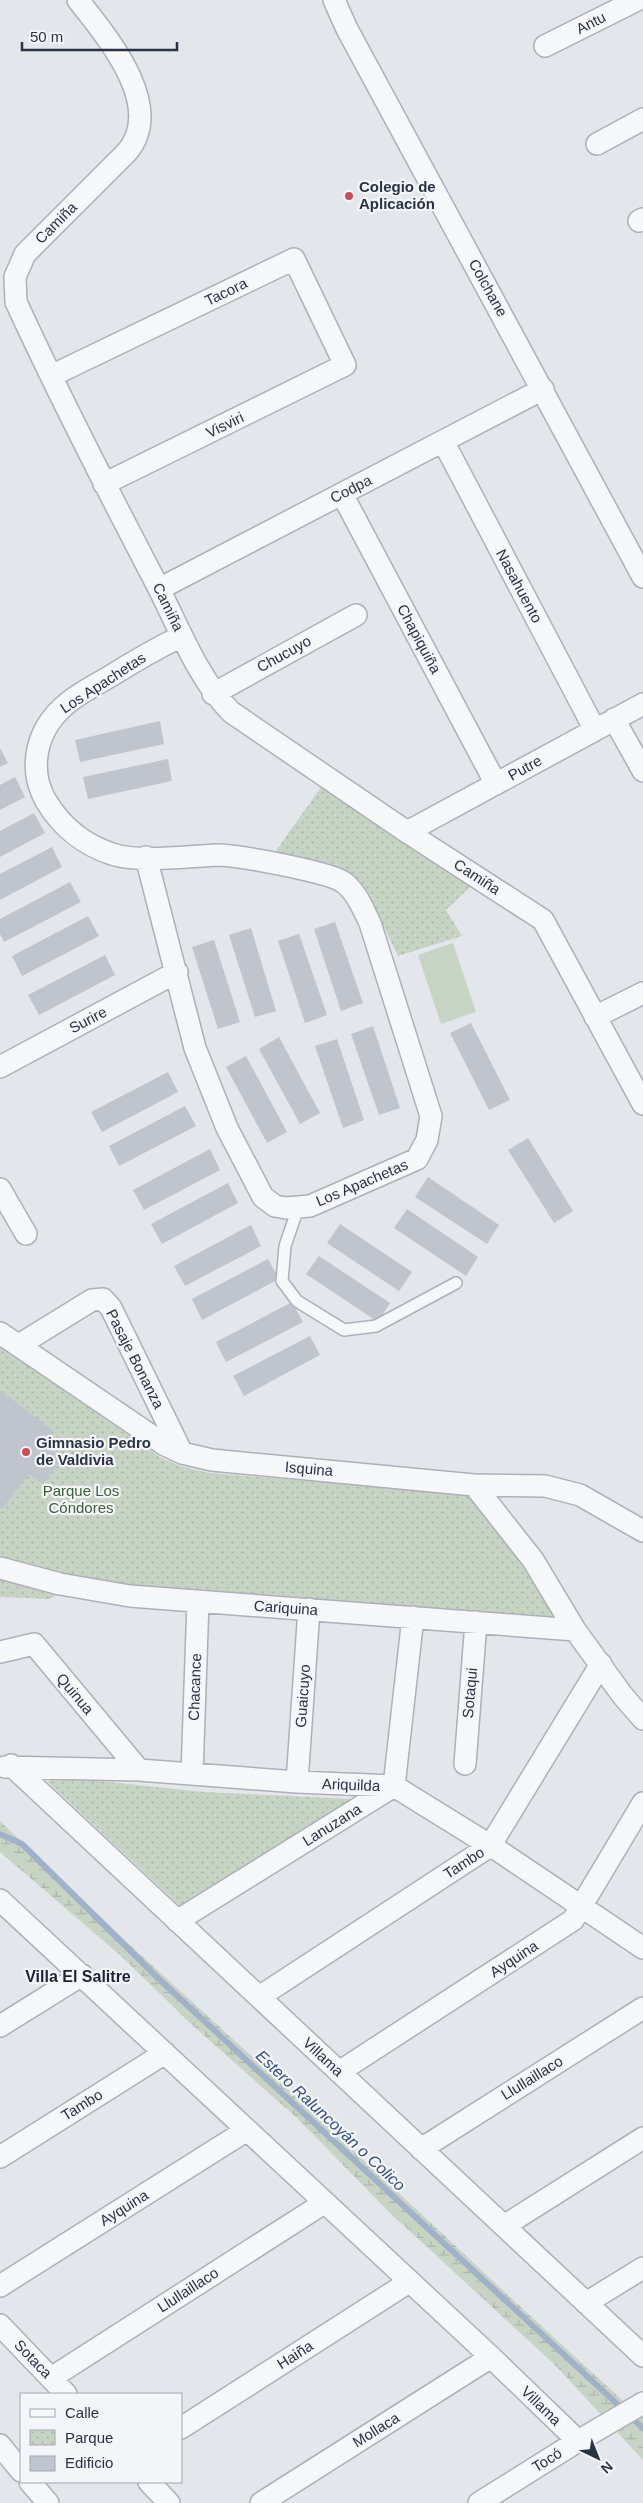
<svg xmlns="http://www.w3.org/2000/svg" width="643" height="2503" font-family="Helvetica,sans-serif">
  <style>
    .wetland { fill: url(#wetland-marsh) }
    .park { fill: url(#park-dots) }
    .pitch { fill: #c7d4c4 }
    .lines { fill: none; stroke-linecap: round; stroke-linejoin: round }
    .stream { stroke: #9fb2ca; stroke-width: 6 }
    .building { fill: #c0c4cd }
    .lane-casing { stroke: #acb0b9; stroke-width: 14 }
    .street-casing { stroke: #acb0b9; stroke-width: 24 }
    .lane { stroke: #f6f7f9; stroke-width: 11 }
    .street { stroke: #f6f7f9; stroke-width: 21 }
    .poi-dot { fill: #cd4b58; stroke: #f3f5f8; stroke-width: 2 }
    .labels { text-anchor: middle; stroke-width: 4.5; stroke-linejoin: round; paint-order: stroke }
    .street-label { font-size: 15px; fill: #2b3243; stroke: #f3f5f8 }
    .poi-label { font-size: 15px; font-weight: bold; fill: #2b3243; stroke: #f3f5f8; text-anchor: start }
    .park-label { font-size: 15px; fill: #3e5e38; stroke: #f3f5f8 }
    .neighbourhood-label { font-size: 16px; font-weight: bold; fill: #1d2334; stroke: #f3f5f8 }
    .water-label { font-size: 16px; font-style: italic; fill: #354f76; stroke: #f3f5f8 }
  </style>
  <defs>
    <pattern id="wetland-marsh" width="20" height="14" patternUnits="userSpaceOnUse" patternTransform="scale(1.25)"><rect width="20" height="14" fill="#c7d4c4"/><path d="M1 5h8M5 5V1M11 12h8M15 12V8" fill="none" stroke="#abb6aa"/></pattern>
    <pattern id="park-dots" width="8" height="8" patternUnits="userSpaceOnUse" patternTransform="scale(1.25)"><rect width="8" height="8" fill="#c7d4c4"/><path d="M2 2h.1M6 6h.1" fill="none" stroke="#abb6aa" stroke-width="1.8" stroke-linecap="round"/></pattern>
  </defs>
  <rect width="100%" height="100%" fill="#e3e6eb"/>
  <!-- wetland -->
  <path class="wetland" d="M0,1821L130,1945L306,2106L510,2297L622,2400L643,2416V2460L554,2364L390,2213L298,2119L190,2023L121,1956L0,1852Z"/>
  <!-- park -->
  <path class="park" d="M324,783L470,887L446,910L462,936L398,956L367,892L345,874L273,855Z
    M0,1345L161,1458L180,1466L210,1473L469,1494L498,1526L562,1619L242,1600L81,1579L50,1599L0,1597Z
    M53,1774L71,1778L204,1792L352,1799L180,1906L48,1782Z"/>
  <!-- pitch -->
  <path class="pitch" d="M453,943L476,1012L441,1024L418,955Z"/>
  <g class="lines">
    <!-- stream -->
    <path class="stream" d="M0,1834L22,1844L159,1979L643,2428"/>
  </g>
  <!-- building -->
  <path class="building" d="M160,721L164,744L80,762L75,740Z
    M0,748L8,763L0,767Z
    M168,759L172,781L88,799L83,777Z
    M15,777L25,797L0,810V785Z
    M34,813L45,833L0,857V831Z
    M52,847L62,867L0,900V874Z
    M70,882L81,902L4,942L0,934V919Z
    M88,916L99,936L22,976L12,956Z
    M335,922L363,1003L341,1011L314,929Z
    M251,928L276,1011L255,1017L229,935Z
    M299,934L327,1015L305,1023L278,941Z
    M214,940L240,1022L218,1029L192,947Z
    M105,955L115,975L39,1015L28,995Z
    M471,1023L510,1100L489,1110L450,1033Z
    M373,1026L400,1108L379,1115L351,1034Z
    M279,1037L320,1113L300,1124L259,1049Z
    M337,1039L364,1120L343,1128L315,1046Z
    M246,1056L287,1132L267,1143L226,1067Z
    M168,1072L178,1092L102,1132L91,1112Z
    M185,1106L196,1126L119,1166L109,1146Z
    M528,1138L573,1211L554,1223L508,1150Z
    M210,1149L220,1170L144,1210L133,1190Z
    M428,1177L499,1225L487,1244L415,1197Z
    M228,1183L238,1203L162,1244L151,1224Z
    M407,1209L478,1257L466,1276L394,1228Z
    M340,1224L412,1272L399,1291L327,1243Z
    M251,1225L261,1246L185,1286L174,1266Z
    M319,1256L390,1303L378,1322L306,1274Z
    M268,1259L279,1279L202,1320L192,1299Z
    M292,1302L303,1322L226,1362L216,1342Z
    M310,1336L320,1355L244,1396L233,1376Z
    M0,1390L53,1431L43,1444L62,1459L43,1484L29,1474L2,1509L0,1507Z"/>
  <g class="lines">
    <defs>
      <path id="lane" d="M298,1208L285,1246L282,1281L297,1301L344,1330L376,1326L456,1283"/>
      <path id="street" d="M78,0C107,37 166,106 127,152L25,254L15,277L16,302C59,396 107,489 155,581C178,625 196,676 231,712L407,832L543,920L643,1104
        M334,0L347,29L643,577
        M545,46L637,0
        M597,144L643,119
        M639,221L643,219
        M51,376L294,259L345,365L104,484
        M443,441L595,730
        M342,494L496,784
        M159,589L543,389
        M213,694L356,615
        M614,719L643,771
        M407,832L643,704
        M146,857L195,1048L227,1128L263,1197L275,1206L286,1208L310,1206L417,1159L427,1140L431,1116L370,923C363,909 356,891 343,882C329,872 237,855 218,855C189,856 138,863 112,854C84,845 61,826 46,801C28,770 36,732 62,708C75,695 94,686 109,677C133,662 157,648 182,636
        M595,1017L643,993
        M0,1067L177,972
        M0,1189L26,1234
        M0,1333L165,1445L182,1453L212,1460L474,1485L545,1486L580,1495L643,1531
        M19,1345L92,1300L103,1299L111,1308L182,1453
        M474,1485L533,1560L575,1630L623,1696L643,1719
        M0,1568L60,1584L130,1596L575,1630
        M0,1652L34,1644L139,1770
        M465,1764L476,1622
        M11,1765L643,2356
        M5,1767L139,1770L297,1782L394,1786L499,1851L643,1948
        M192,1774L198,1601
        M297,1782L309,1609
        M0,1900L491,2357L578,2441
        M177,1921L394,1786L413,1617
        M259,1997L490,1846L601,1664
        M0,2026L82,1975
        M339,2072L573,1920L643,1803
        M421,2149L643,2008
        M0,2157L165,2053
        M504,2226L643,2138
        M0,2286L247,2130
        M586,2303L643,2268
        M0,2325L66,2394
        M51,2378L324,2203
        M181,2428L409,2282
        M0,2445L21,2471
        M30,2482L48,2503
        M149,2482L169,2503
        M261,2503L491,2357
        M479,2503L578,2441L643,2403"/>
    </defs>
    <!-- lane casing -->
    <use href="#lane" class="lane-casing"/>
    <!-- street casing -->
    <use href="#street" class="street-casing"/>
    <!-- lane -->
    <use href="#lane" class="lane"/>
    <!-- street -->
    <use href="#street" class="street"/>
  </g>
  <!-- markers -->
  <g class="poi-dot">
    <circle cx="349" cy="196" r="5"/>
    <circle cx="26" cy="1452" r="5"/>
  </g>
  <g class="labels">
    <!-- street labels -->
    <g class="street-label">
      <text transform="translate(591 23) rotate(-27)" y="5">Antu</text>
      <text transform="translate(56 223) rotate(-45)" y="5">Camiña</text>
      <text transform="translate(488 288) rotate(61)" y="5">Colchane</text>
      <text transform="translate(226 292) rotate(-26)" y="5">Tacora</text>
      <text transform="translate(225 425) rotate(-26)" y="5">Visviri</text>
      <text transform="translate(351 489) rotate(-27)" y="5">Codpa</text>
      <text transform="translate(519 586) rotate(62)" y="5">Nasahuento</text>
      <text transform="translate(168 607) rotate(64)" y="5">Camiña</text>
      <text transform="translate(419 639) rotate(62)" y="5">Chapiquiña</text>
      <text transform="translate(284 654) rotate(-29)" y="5">Chucuyo</text>
      <text transform="translate(103 683) rotate(-33)" y="5">Los Apachetas</text>
      <text transform="translate(525 768) rotate(-29)" y="5">Putre</text>
      <text transform="translate(477 877) rotate(33)" y="5">Camiña</text>
      <text transform="translate(88 1020) rotate(-28)" y="5">Surire</text>
      <text transform="translate(362 1183) rotate(-23)" y="5">Los Apachetas</text>
      <text transform="translate(135 1359) rotate(63)" y="5">Pasaje Bonanza</text>
      <text transform="translate(309 1469) rotate(5)" y="5">Isquina</text>
      <text transform="translate(286 1608) rotate(4)" y="5">Cariquina</text>
      <text transform="translate(195 1687) rotate(-88)" y="5">Chacance</text>
      <text transform="translate(470 1693) rotate(-85)" y="5">Sotaqui</text>
      <text transform="translate(75 1694) rotate(50)" y="5">Quinua</text>
      <text transform="translate(303 1696) rotate(-86)" y="5">Guaicuyo</text>
      <text transform="translate(351 1785) rotate(2)" y="5">Ariquilda</text>
      <text transform="translate(332 1825) rotate(-32)" y="5">Lanuzana</text>
      <text transform="translate(464 1863) rotate(-33)" y="5">Tambo</text>
      <text transform="translate(514 1959) rotate(-33)" y="5">Ayquina</text>
      <text transform="translate(323 2057) rotate(43)" y="5">Villama</text>
      <text transform="translate(532 2078) rotate(-32)" y="5">Llullaillaco</text>
      <text transform="translate(82 2105) rotate(-32)" y="5">Tambo</text>
      <text transform="translate(124 2208) rotate(-32)" y="5">Ayquina</text>
      <text transform="translate(188 2290) rotate(-33)" y="5">Llullaillaco</text>
      <text transform="translate(295 2355) rotate(-33)" y="5">Haiña</text>
      <text transform="translate(33 2359) rotate(46)" y="5">Sotaca</text>
      <text transform="translate(541 2406) rotate(44)" y="5">Villama</text>
      <text transform="translate(376 2430) rotate(-32)" y="5">Mollaca</text>
      <text transform="translate(547 2460) rotate(-32)" y="5">Tocó</text>
    </g>
    <!-- poi labels -->
    <g class="poi-label">
      <text x="359" y="192">Colegio de<tspan x="359" dy="17">Aplicación</tspan></text>
      <text x="36" y="1448">Gimnasio Pedro<tspan x="36" dy="17">de Valdivia</tspan></text>
    </g>
    <!-- park labels -->
    <g class="park-label">
      <text x="81" y="1496">Parque Los<tspan x="81" dy="17">Cóndores</tspan></text>
    </g>
    <!-- neighbourhood labels -->
    <g class="neighbourhood-label">
      <text x="78" y="1982">Villa El Salitre</text>
    </g>
    <!-- water labels -->
    <g class="water-label">
      <text transform="translate(331 2120) rotate(43)" y="6">Estero Raluncoyán o Colico</text>
    </g>
  </g>
  <!-- legend -->
  <rect x="20" y="2393" width="162" height="90" fill="#f3f5f8" stroke="#a3a7b0"/>
  <rect x="30" y="2409" width="25" height="8" fill="#f6f7f9" stroke="#a3a7b0"/>
  <text x="65" y="2418" font-size="15" fill="#2b3243">Calle</text>
  <rect x="30" y="2430" width="25" height="15" fill="url(#park-dots)" stroke="#a3a7b0"/>
  <text x="65" y="2443" font-size="15" fill="#2b3243">Parque</text>
  <rect x="30" y="2456" width="25" height="15" fill="#c0c4cd" stroke="#a3a7b0"/>
  <text x="65" y="2468" font-size="15" fill="#2b3243">Edificio</text>
  <!-- north arrow -->
  <g transform="translate(598 2458) rotate(137)" stroke="#f3f5f8" stroke-width="4" paint-order="stroke">
  <path d="M0-4L9 19L0 12L-9 19Z" fill="#2b3243"/>
  <text y="-8" font-size="14" font-weight="bold" text-anchor="middle" fill="#2b3243">N</text>
  </g>
  <!-- scale -->
  <path d="M22 42v8h155v-8" fill="none" stroke="#2b3243" stroke-width="2.5"/>
  <text x="30" y="42" font-size="15" fill="#2b3243" stroke="#f3f5f8" stroke-width="4" paint-order="stroke">50 m</text>
</svg>
